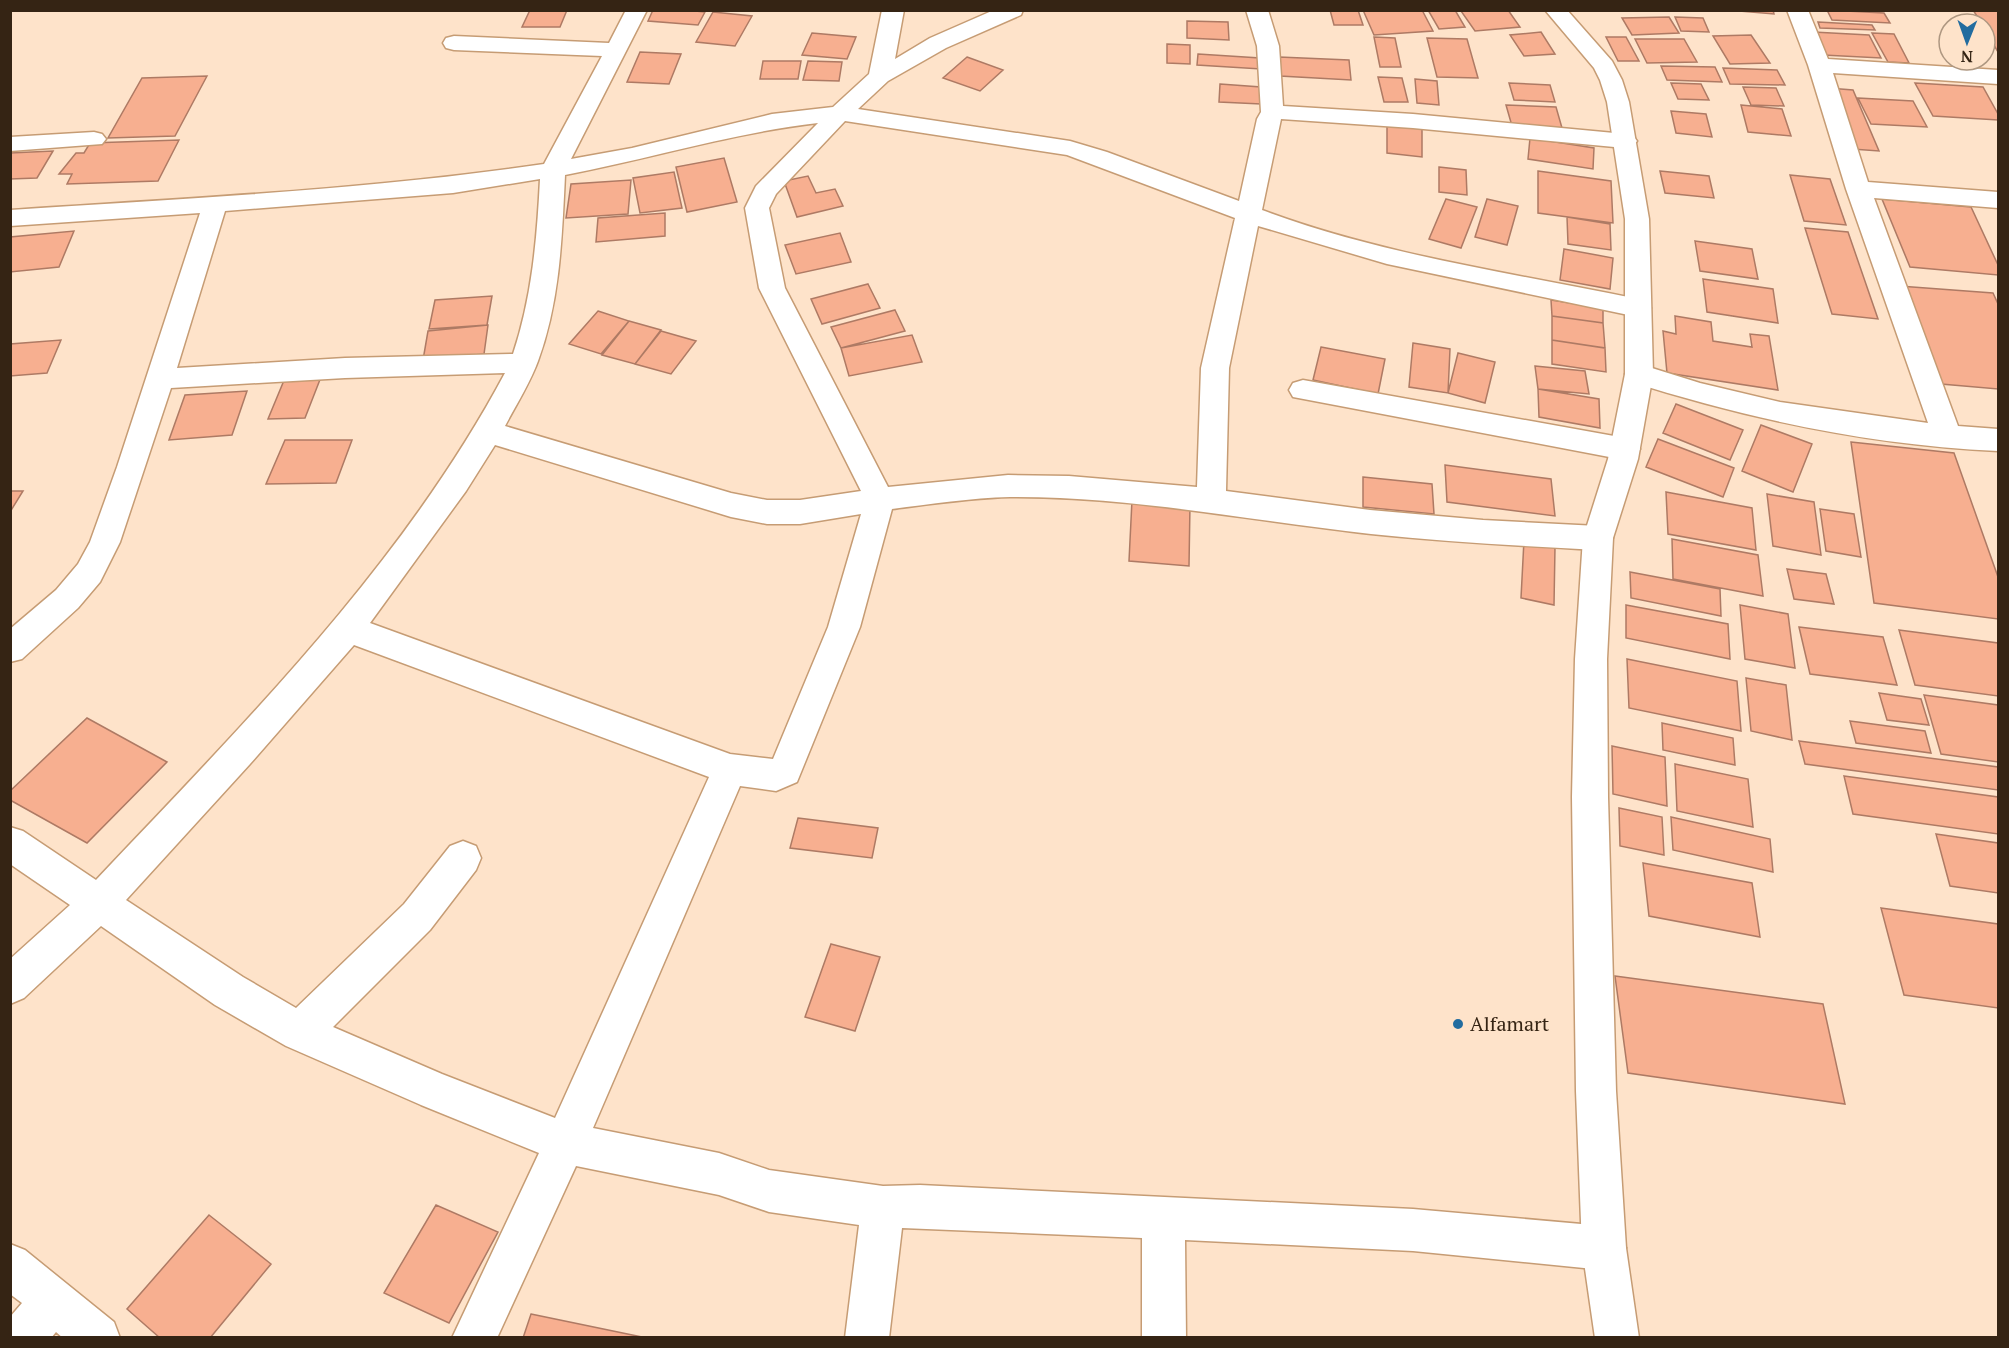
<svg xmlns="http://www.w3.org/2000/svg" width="2009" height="1348" font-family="'PT Serif',serif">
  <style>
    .building { fill: #f7af90; stroke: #ae7a64; stroke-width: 1.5 }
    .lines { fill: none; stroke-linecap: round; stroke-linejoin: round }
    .street-casing { stroke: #c69c74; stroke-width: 3 }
    .secondary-casing { stroke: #c69c74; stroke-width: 3 }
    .street { fill: #fff; fill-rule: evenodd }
    .secondary { fill: #fff; fill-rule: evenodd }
    .poi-dot { fill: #226c9f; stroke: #fee3ca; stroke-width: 2 }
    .labels { text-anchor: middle; stroke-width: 5; stroke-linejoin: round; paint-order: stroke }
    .poi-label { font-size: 20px; fill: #352414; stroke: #fee3ca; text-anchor: start }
  </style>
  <rect width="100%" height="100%" fill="#fee3ca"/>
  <!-- building -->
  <path class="building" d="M530,10H567L560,27H522Z
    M653,10H685L705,12L698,25L648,21Z
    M1330,10H1358L1363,25H1334Z
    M1363,10H1422L1433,31L1374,35Z
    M1428,10H1455L1465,27L1439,29Z
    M1508,10L1520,27L1475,31L1461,11Z
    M1773,10L1774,14L1727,10Z
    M1827,10L1884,13L1890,23L1832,20Z
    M1973,10H1998V52L1985,30V24H1982Z
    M713,12L752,16L735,46L696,42Z
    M1669,17L1679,33L1632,35L1622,18Z
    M1675,17L1703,18L1709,32L1681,31Z
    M1187,21L1228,22L1229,40L1187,38Z
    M1818,22L1872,25L1875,30L1820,28Z
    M1541,32L1555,54L1524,56L1510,35Z
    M1813,32L1869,35L1881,58L1823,55Z
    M812,33L856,37L847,59L802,55Z
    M1872,33L1894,34L1909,63L1888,62Z
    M1751,35L1770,63L1730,64L1713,36Z
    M1374,37L1395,38L1401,67H1380Z
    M1606,37H1626L1639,61H1618Z
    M1427,38L1467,39L1478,78L1437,77Z
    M1635,39H1684L1697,62L1647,63Z
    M1167,44L1190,45V64L1167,63Z
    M640,52L681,54L669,84L627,82Z
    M1198,54L1260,58L1261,69L1197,65Z
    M967,57L1003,70L980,91L943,78Z
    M1279,57L1349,60L1351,80L1280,76Z
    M763,61H801L798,79H760Z
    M808,61L842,62L839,81L803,80Z
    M1661,66L1715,67L1722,82L1667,80Z
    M1723,68L1777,70L1785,85L1730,84Z
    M207,76L175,136L108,138L142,78Z
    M1378,77L1402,78L1408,102H1384Z
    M1415,79L1437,81L1439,105L1417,103Z
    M1509,83L1550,85L1555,102L1514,100Z
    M1671,83L1701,84L1709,100L1678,99Z
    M1915,83L1983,87L1998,114V120L1933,116Z
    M1220,84L1261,87V104L1219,102Z
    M1743,87L1776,88L1784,106L1751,105Z
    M1828,88L1853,90L1879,151L1852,149Z
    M1858,98L1913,101L1927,127L1871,124Z
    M1506,105L1556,107L1562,128L1512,126Z
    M1741,105L1782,109L1791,136L1748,132Z
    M1671,111L1706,114L1712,137L1676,133Z
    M1387,124L1422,127V157L1387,153Z
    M1530,138L1594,148L1593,169L1528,159Z
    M179,140L158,181L67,184L72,174H59L76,153H84L90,143Z
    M53,151L37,178L10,179V153Z
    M724,158L737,202L687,212L676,167Z
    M1439,167L1466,170L1467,195L1439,192Z
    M1538,171L1611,181L1613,223L1538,213Z
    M1660,171L1709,176L1714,198L1665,193Z
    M674,172L682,208L640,213L633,178Z
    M1790,175L1830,179L1846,225L1804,221Z
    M808,176L816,193L835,189L843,206L797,217L784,181Z
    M631,180L628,214L566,218L571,184Z
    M1446,199L1477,207L1461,248L1429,239Z
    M1487,199L1518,206L1507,245L1475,237Z
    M1882,199L1971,207L1998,265V275L1910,267Z
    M665,213V236L596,242L598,218Z
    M1567,217L1610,224L1611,250L1568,244Z
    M1805,228L1848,232L1878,319L1832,314Z
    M74,231L59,267L10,272V237Z
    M840,233L851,262L796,274L785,245Z
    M1695,241L1752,249L1758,279L1700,271Z
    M1564,249L1613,258L1610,289L1560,280Z
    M1703,279L1773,289L1778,323L1707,312Z
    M868,284L880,308L822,324L811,299Z
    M1899,286L1993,293L1998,304V389L1941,384Z
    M492,296L487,325L429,329L435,300Z
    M1551,300L1603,308V323L1552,316Z
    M895,310L905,331L841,348L831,327Z
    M598,311L629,321L601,354L569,344Z
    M1552,316L1603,323L1605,348L1552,340Z
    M1675,316L1711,322L1713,341L1752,347L1750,334L1769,336L1778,390L1667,373L1663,331L1676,334Z
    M629,321L661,330L635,364L602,355Z
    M488,325L484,354L423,360L428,331Z
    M661,331L696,341L671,374L635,364Z
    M912,335L922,362L849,376L841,348Z
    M61,340L47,373L10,376V344Z
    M1552,340L1605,348L1606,372L1552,364Z
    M1413,343L1450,349L1448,393L1409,387Z
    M1321,347L1385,359L1378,394L1313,380Z
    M1458,353L1495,362L1485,403L1448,393Z
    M1535,366L1585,371L1589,394L1538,389Z
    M321,377L305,418L268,419L285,378Z
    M1538,389L1599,399L1600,428L1539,417Z
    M247,391L232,435L169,440L185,395Z
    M1676,404L1743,430L1730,460L1663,433Z
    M1761,425L1812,444L1793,492L1742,471Z
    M1658,439L1734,468L1723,497L1646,467Z
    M285,440H352L336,483L266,484Z
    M1851,442L1954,453L1998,577V619L1874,603Z
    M1445,465L1551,479L1555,516L1447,502Z
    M1363,477L1432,484L1434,514L1363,507Z
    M10,491H23L10,512Z
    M1666,492L1752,508L1756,550L1668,534Z
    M1767,494L1814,502L1821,555L1773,546Z
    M1132,500L1190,504L1189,566L1129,561Z
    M1820,509L1854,514L1861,557L1826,551Z
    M1672,539L1758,555L1763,596L1673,579Z
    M1524,540L1555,547L1554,605L1521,598Z
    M1787,569L1826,574L1834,604L1794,599Z
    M1630,572L1720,589L1721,616L1631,598Z
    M1626,605L1728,624L1730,659L1626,638Z
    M1740,605L1788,614L1795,668L1745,659Z
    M1799,627L1883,637L1897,685L1810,674Z
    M1899,630L1998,643V696L1915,685Z
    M1627,659L1737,681L1741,731L1629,708Z
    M1746,678L1786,685L1792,740L1751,731Z
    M1879,693L1921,699L1929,725L1887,720Z
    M1924,695L1998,705V762L1941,754Z
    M87,718L167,762L87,843L10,800V791Z
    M1850,721L1925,731L1931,753L1856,743Z
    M1662,723L1733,738L1735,765L1663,750Z
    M1799,741L1998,767V790L1805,764Z
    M1612,746L1665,757L1667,806L1613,794Z
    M1675,764L1748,779L1753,827L1677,811Z
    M1844,776L1998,797V834L1853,814Z
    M1619,808L1662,817L1664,855L1620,846Z
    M1671,817L1770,839L1773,872L1673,850Z
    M798,818L878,828L872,858L790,848Z
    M1936,834L1998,843V893L1950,886Z
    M1643,863L1752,883L1760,937L1649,916Z
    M1881,908L1998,924V1008L1904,995Z
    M831,944L880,957L855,1031L805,1017Z
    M1615,976L1823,1004L1845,1104L1628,1073Z
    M436,1205L498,1232L449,1323L384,1293Z
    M209,1215L271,1264L210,1338H160L127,1309Z
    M531,1314L642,1337L523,1338Z"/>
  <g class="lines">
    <defs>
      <path id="street" d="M626,10H647L571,159L632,148L772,114L833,107L869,74L882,10H904L895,59L930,38L994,10H1023L1021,15L946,48L888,81L858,109L1070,141L1107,152L1239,201L1257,119L1261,112L1257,46L1246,10H1268L1279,46L1283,106L1413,114L1625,134L1633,136L1637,141L1633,146L1625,148L1413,128L1281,119L1262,210C1382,255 1512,273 1638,299L1647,302L1651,308L1647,314L1638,317L1387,264L1258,226L1229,368L1226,491L1370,510L1483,520L1598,526L1609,529L1613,538L1609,547L1598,550C1522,546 1447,542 1371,534C1251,521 1131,496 1010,497C971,498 931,504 892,509L860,627L797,782L776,791L740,786L593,1128L719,1153L769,1170L883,1186L920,1185L1413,1209L1604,1226L1619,1233L1626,1248L1619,1263L1604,1270L1413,1251L1185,1240L1186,1338H1142V1238L902,1228L889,1338H845L859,1225L769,1212L719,1195L576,1166L497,1338H452L539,1153L421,1105L286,1046L215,1005L101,926L24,998L10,1004V959L70,905L10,864V827L23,831L96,880C245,722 402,566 505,373L345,378L171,388L120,542L100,582L78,608L22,659L10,662V629L56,590L78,564L90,542L117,467L200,213L10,226V210C189,198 368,190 544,164L602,56L454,50L446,48L443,43L446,38L454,36L609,43ZM845,121L1067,155L1235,218L1201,368L1197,487L1069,476L1008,475L888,487L785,288L769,208L776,194ZM818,123L756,186L745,208L759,288L861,491L800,500H767L731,493L505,426C516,405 530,383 538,361C560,301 562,238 565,175C649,159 732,133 818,123ZM540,179C537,239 532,297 513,354L345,358L177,368L225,211L453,193ZM495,445L731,517L767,524H800L861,514L828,627L773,759L730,754L370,623L466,491ZM354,645L709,777L555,1118L442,1074L333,1027L430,930L476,870L481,858L476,846L463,841L450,846L404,904L296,1008L243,977L126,900L250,764Z
        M1787,10H1808L1828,59L1998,70V84L1833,73L1868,182L1998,192V208L1874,198L1958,426L1998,429V451C1871,445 1751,420 1629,381L1625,374L1629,367L1639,364L1700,383L1780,402L1928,423L1846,189L1808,65Z
        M94,132L102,134L106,139L102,144L10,151V137Z
        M1303,380L1625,438L1635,441L1640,449L1635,457L1625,460L1293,397L1289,390L1293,383Z
        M10,1244L25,1250L114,1322L120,1338H63L56,1332L51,1338H10V1317L22,1303L10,1294Z"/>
      <path id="secondary" d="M1545,10H1567L1612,61L1622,80L1629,102L1649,219L1653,374L1638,459L1613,538L1607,659L1608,797L1616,1091L1626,1248L1639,1338H1595L1582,1248L1576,1091L1572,797L1575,659L1583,538L1608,459L1625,374V219L1607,102L1600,80L1594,68Z"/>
    </defs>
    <!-- street casing -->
    <use href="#street" class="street-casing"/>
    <!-- secondary casing -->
    <use href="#secondary" class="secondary-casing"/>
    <!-- street -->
    <use href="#street" class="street"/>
    <!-- secondary -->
    <use href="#secondary" class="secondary"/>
  </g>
  <!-- markers -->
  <circle class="poi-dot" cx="1458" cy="1024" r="6"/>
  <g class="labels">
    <!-- poi labels -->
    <g class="poi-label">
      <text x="1470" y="1031">Alfamart</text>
    </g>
  </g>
  <!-- border -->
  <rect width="2009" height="1348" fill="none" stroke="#352414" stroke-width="24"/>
  <!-- north arrow -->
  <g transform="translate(1967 42) rotate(181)"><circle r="28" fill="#fee3ca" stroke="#ae9781" stroke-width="1.5"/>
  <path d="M0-4.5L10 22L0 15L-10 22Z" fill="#226c9f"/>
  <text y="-9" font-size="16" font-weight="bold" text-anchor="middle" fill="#352414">N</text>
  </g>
</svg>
